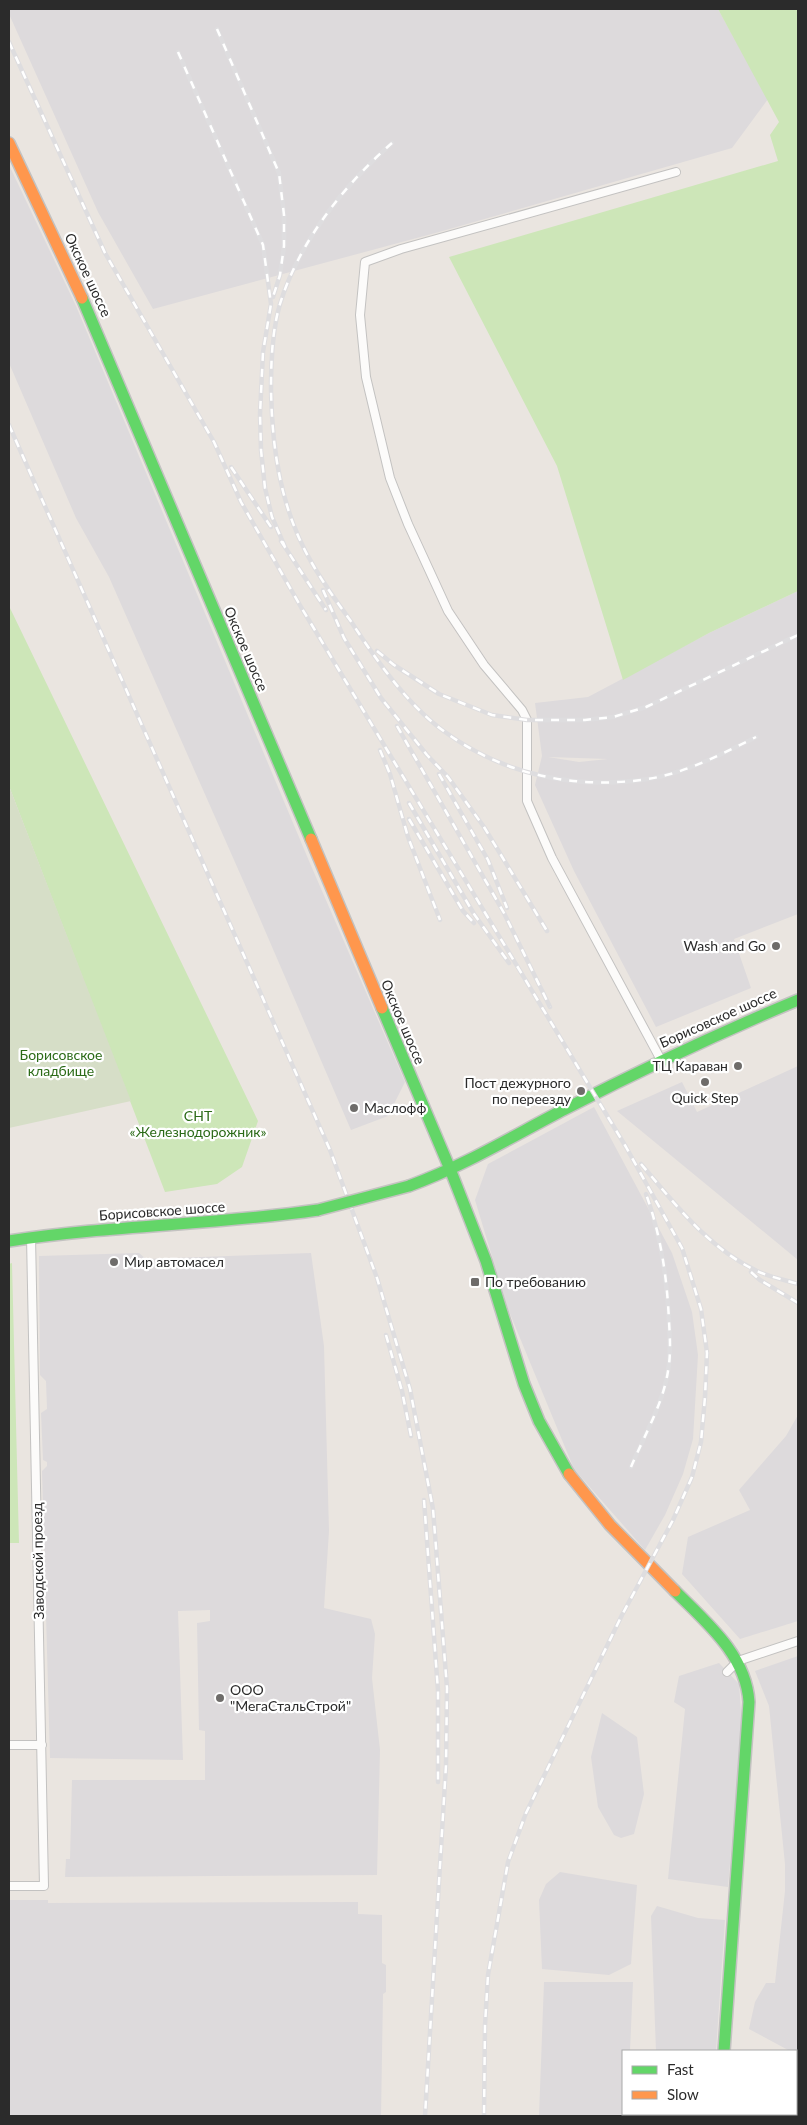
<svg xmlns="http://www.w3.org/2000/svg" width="807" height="2125" font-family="Lato,sans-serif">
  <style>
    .industrial { fill: #dddadc; fill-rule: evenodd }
    .green { fill: #cde6b8 }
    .cemetery { fill: #d6dec7 }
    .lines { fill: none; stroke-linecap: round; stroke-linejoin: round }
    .street-casing { stroke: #c3c2c1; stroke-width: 10 }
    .fast-casing { stroke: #c3c2c1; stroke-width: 14 }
    .slow-casing { stroke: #c3c2c1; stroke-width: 14 }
    .street { stroke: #fcfbfa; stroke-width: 8 }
    .fast { stroke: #63d668; stroke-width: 11 }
    .slow { stroke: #ff974d; stroke-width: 11 }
    .rail-casing { stroke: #dedddf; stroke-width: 4.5 }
    .rail { stroke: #fff; stroke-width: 2.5; stroke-dasharray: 8; stroke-linecap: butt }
    .fast-bridge-casing { stroke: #c5c3c1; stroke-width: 14; stroke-linecap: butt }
    .fast-bridge { stroke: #63d668; stroke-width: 11 }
    .poi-dot { fill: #6e6c6a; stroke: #fff; stroke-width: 2 }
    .labels { text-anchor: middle; stroke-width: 4.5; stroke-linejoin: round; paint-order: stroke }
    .street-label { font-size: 14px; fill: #2b2b2b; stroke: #fff }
    .poi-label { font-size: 14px; fill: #2b2b2b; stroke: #fff; text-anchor: start }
    .park-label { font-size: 14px; fill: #2c6b18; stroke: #fff }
  </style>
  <rect width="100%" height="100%" fill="#eae5e0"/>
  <!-- industrial -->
  <path class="industrial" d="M9,9H718L768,99L732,148L439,232L153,309L98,212L9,14Z
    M9,165L76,306L309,861L405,1082L388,1116L351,1130L257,912L109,577L76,518L9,363Z
    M798,591V914L734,939L751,988L656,1027L574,871L535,785L542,756L535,703L588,697L709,633ZM548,757H549L608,759L579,762Z
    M798,1066V1260L617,1111L682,1082L697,1112Z
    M594,1107L672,1253L692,1312L698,1355L693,1439L683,1474L665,1515L645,1550L574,1469L508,1309L475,1200L488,1164Z
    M139,1253L146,1259L311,1253L324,1346L329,1531L324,1608L371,1619L375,1634L372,1678L380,1750L377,1875L65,1877L66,1859H70L72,1780H205V1731L199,1730L197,1623L210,1621V1610L178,1611L183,1760L50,1758L42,1471L47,1466V1462L43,1460L41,1413L47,1409L46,1381L40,1375L39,1256Z
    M798,1415V1621L740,1639L682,1574L688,1537L750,1510L739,1490L786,1436Z
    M798,1656V2055L796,2054V2051H790L749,2029L755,2002L766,1983H775L785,1891V1864L769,1706L755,1671Z
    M719,1663L739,1684L742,1723L728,1887L668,1879L685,1709L674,1702L679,1676Z
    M602,1713L637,1737L644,1794L634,1834L621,1838L614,1835L598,1807L591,1757Z
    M560,1872L637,1885L631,1964L609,1975L542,1969L539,1900L546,1884Z
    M9,1900H48V1903L358,1902V1914L382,1915V1963L386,1965V1992L383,1994L381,2116H9Z
    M657,1906L698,1918L725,1920L716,2051H656L651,1916Z
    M544,1982H633L630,2051H623V2114H628V2116H539Z
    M659,2114H712V2116H659Z"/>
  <!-- green -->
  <path class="green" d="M718,9H798V591L709,633L623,680L557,466L449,257L778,161L770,135L779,122Z
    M9,606L258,1121L242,1167L217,1184L165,1192L9,786Z
    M12,1263L19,1543H9V1264Z
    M796,2077H798V2116H760L762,2114H796Z"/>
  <!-- cemetery -->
  <path class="cemetery" d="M9,786L131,1101L9,1128Z"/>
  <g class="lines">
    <defs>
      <path id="street" d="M661,1060L552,858L527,801V720L522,710L484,665L448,611L408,524L390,478L366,377L360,315L365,262L401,249L676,172
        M727,1672L738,1661L798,1641
        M9,1745H42
        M9,1886H44L31,1237"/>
      <path id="fast" d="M82,298L311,839
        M382,1008L450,1169L486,1261L524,1384L539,1421L569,1474
        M409,1186C464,1166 513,1136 565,1109C641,1070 719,1033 798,1000
        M9,1241C111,1225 215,1225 318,1210
        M675,1591C707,1623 746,1655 749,1702L724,2051
        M720,2114V2116"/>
      <path id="slow" d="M9,143L82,298
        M311,839L382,1008
        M569,1474L610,1525L675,1591"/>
    </defs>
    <!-- street casing -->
    <use href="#street" class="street-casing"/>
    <!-- fast casing -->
    <use href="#fast" class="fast-casing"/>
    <!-- slow casing -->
    <use href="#slow" class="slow-casing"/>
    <!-- street -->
    <use href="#street" class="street"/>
    <!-- fast -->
    <use href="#fast" class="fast"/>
    <!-- slow -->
    <use href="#slow" class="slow"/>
    <defs>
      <path id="rail" d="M217,29L279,173L284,215V246L280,275L273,297
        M9,42L105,253L214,442L241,502L301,607L626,1147L682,1248L701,1309L707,1353L705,1397L701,1442L692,1477L673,1520L622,1615L526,1813L508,1862L488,1975L485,2025L484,2116
        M178,52L263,245L271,304L263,352L260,414L261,450L265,488L272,517L285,547
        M392,143C344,185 299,242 280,304C272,331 271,361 271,389C272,451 281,511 313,565C324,584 337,602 350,620C375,658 407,705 445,732C504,775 576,790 648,779C686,773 722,754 756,737
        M9,425L330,1150L377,1278L410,1389L433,1509L447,1688L446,1765L425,2116
        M231,467L271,527
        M281,541L326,610
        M323,590L344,638L381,698L427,755L448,777L484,827L547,931
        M377,651L394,665L439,694L492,715L527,720H585L613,717L646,707L798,635
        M397,726L504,913L550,1007
        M380,750L390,774L408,837L440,920
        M439,774L488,860L507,908
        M409,803L474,914L509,963
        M409,819L463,911L474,923
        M641,1164C676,1205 708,1248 757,1271C770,1277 785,1280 798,1284
        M751,1272L760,1280L798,1303
        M386,1335L402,1391L411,1436
        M631,1467C644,1436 663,1404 668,1371C671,1355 670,1338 669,1321C667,1277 661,1236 646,1194
        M424,1500L438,1691V1782"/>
    </defs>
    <!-- rail casing -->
    <use href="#rail" class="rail-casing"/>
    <!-- rail -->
    <use href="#rail" class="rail"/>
    <defs>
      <path id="fast-bridge" d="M318,1210L409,1186"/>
    </defs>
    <!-- fast-bridge casing -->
    <use href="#fast-bridge" class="fast-bridge-casing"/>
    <!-- fast-bridge -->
    <use href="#fast-bridge" class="fast-bridge"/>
  </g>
  <!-- markers -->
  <g class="poi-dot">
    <circle cx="776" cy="946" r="5"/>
    <circle cx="738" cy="1066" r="5"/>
    <circle cx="705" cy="1082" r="5"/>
    <circle cx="581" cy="1091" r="5"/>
    <circle cx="354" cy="1108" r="5"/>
    <circle cx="114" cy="1262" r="5"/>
    <rect x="470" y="1277" width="10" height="10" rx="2.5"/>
    <circle cx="220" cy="1698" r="5"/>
  </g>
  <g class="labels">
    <!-- street labels -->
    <g class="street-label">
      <text transform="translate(88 275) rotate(65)" y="5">Окское шоссе</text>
      <text transform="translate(246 649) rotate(67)" y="5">Окское шоссе</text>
      <text transform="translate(718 1018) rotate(-24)" y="5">Борисовское шоссе</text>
      <text transform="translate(403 1022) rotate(67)" y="5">Окское шоссе</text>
      <text transform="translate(162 1211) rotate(-4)" y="5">Борисовское шоссе</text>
      <text transform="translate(38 1561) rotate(-91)" y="5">Заводской проезд</text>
    </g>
    <!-- poi labels -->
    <g class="poi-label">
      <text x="766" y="951" text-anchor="end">Wash and Go</text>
      <text x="728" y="1071" text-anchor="end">ТЦ Караван</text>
      <text x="571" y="1088" text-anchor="end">Пост дежурного<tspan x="571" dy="16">по переезду</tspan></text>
      <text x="705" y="1103" text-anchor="middle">Quick Step</text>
      <text x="364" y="1113">Маслофф</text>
      <text x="124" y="1267">Мир автомасел</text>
      <text x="485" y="1287">По требованию</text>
      <text x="230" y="1695">ООО<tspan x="230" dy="16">"МегаСтальСтрой"</tspan></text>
    </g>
    <!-- park labels -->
    <g class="park-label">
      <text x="61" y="1060">Борисовское<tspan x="61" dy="16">кладбище</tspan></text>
      <text x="198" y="1121">СНТ<tspan x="198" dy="16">«Железнодорожник»</tspan></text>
    </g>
  </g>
  <!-- border -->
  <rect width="807" height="2125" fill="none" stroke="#2b2b2b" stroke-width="20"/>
  <!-- legend -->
  <rect x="622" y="2050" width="175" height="65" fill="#ffffff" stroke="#aaaaaa"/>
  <rect x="632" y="2066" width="25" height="8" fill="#63d668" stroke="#aaaaaa"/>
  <text x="667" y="2075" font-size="15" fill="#2b2b2b">Fast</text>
  <rect x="632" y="2091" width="25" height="8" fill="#ff974d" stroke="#aaaaaa"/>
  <text x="667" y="2100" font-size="15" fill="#2b2b2b">Slow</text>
</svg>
